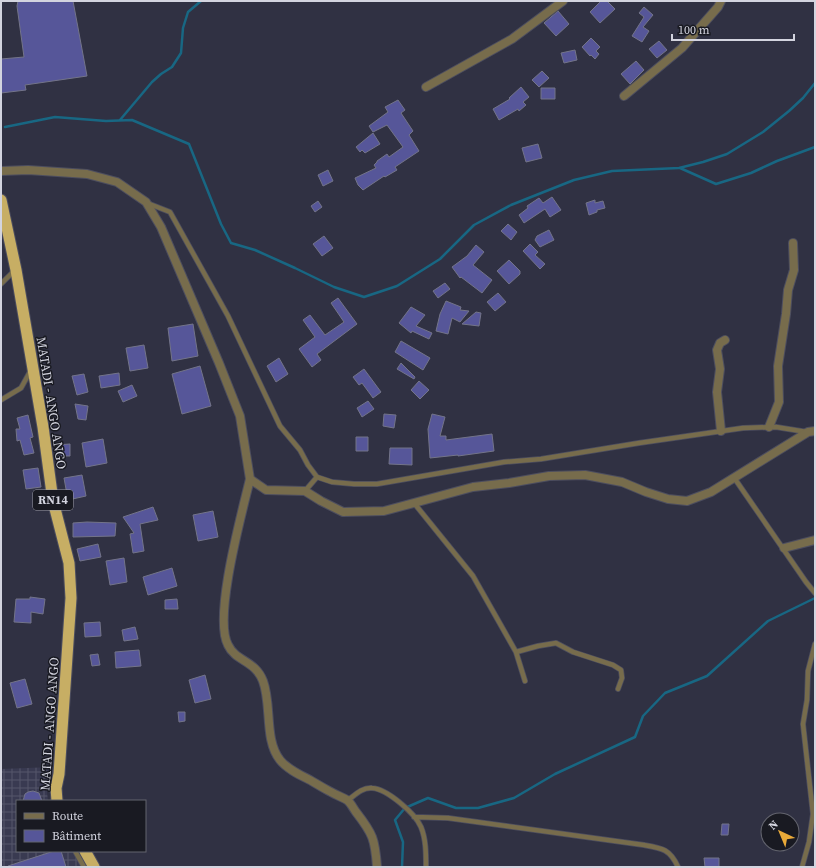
<svg xmlns="http://www.w3.org/2000/svg" width="816" height="868" font-family="'Source Serif 4',serif">
  <style>
    .industrial { fill: url(#industrial-grid) }
    .lines { fill: none; stroke-linecap: round; stroke-linejoin: round }
    .stream { stroke: #186783; stroke-width: 2.5 }
    .building { fill: #565699; stroke: #737489 }
    .service-casing { stroke: #4d4e5f; stroke-width: 6 }
    .minor-casing { stroke: #4d4e5f; stroke-width: 10 }
    .trunk-casing { stroke: #4d4e5f; stroke-width: 13 }
    .service { stroke: #776c4c; stroke-width: 4.5 }
    .minor { stroke: #776c4c; stroke-width: 8 }
    .trunk { stroke: #c7ae64; stroke-width: 11 }
    .labels { text-anchor: middle; stroke-width: 3; stroke-linejoin: round; paint-order: stroke }
    .shield { fill: #191a22; stroke: #9b9ca6; stroke-width: 1 }
    .shield-label { font-size: 12px; font-weight: bold; fill: #d3d4df }
    .street-label { font-size: 13px; fill: #d3d4df; stroke: #191a22 }
  </style>
  <defs>
    <pattern id="industrial-grid" width="8" height="8" patternUnits="userSpaceOnUse"><rect width="8" height="8" fill="#393a51"/><path d="M0 4h8M4 0v8" fill="none" stroke="#55566a"/></pattern>
  </defs>
  <rect width="100%" height="100%" fill="#303143"/>
  <!-- industrial -->
  <path class="industrial" d="M53,767V776L46,784L48,801H17V851H79L88,867H1V769Z"/>
  <g class="lines">
    <!-- stream -->
    <path class="stream" d="M120,120L152,82L161,74L172,67L181,53L183,28L188,12L201,1
      M5,127L55,117L106,121L132,120L189,144L221,224L231,243L255,250L295,268L334,287L364,297L397,286L440,259L474,225L511,205L574,180L612,171L679,168L703,162L727,154L763,132L789,111L803,98L815,83
      M680,168L716,184L751,173L777,161L815,147
      M402,867L403,842L395,820L405,808L428,798L456,808H478L514,798L555,774L635,737L643,716L665,693L707,676L768,621L815,598"/>
  </g>
  <!-- building -->
  <path class="building" d="M18,1H73L87,76L25,85L26,90L1,93V59L24,57L17,6Z
    M601,1H607L615,9L600,23L590,12Z
    M644,7L653,15L643,27L649,31L642,42L632,36L644,17L639,13Z
    M558,11L569,24L556,36L544,23Z
    M591,38L600,47L596,51L599,54L595,59L591,55L590,56L582,47Z
    M659,41L667,50L657,58L649,49Z
    M575,50L577,60L564,63L561,53Z
    M636,61L644,70L630,84L621,74Z
    M542,71L549,78L539,87L532,80Z
    M521,87L529,97L523,102L526,105L519,111L518,109L499,120L493,109L510,99L509,98Z
    M541,88H555V99H541Z
    M398,100L405,110L401,113L413,131L409,135L419,151L395,167L397,170L385,177L384,176L363,190L358,185L355,178L376,168L374,165L377,162V161L387,154L389,157L403,147L387,125L373,132L369,126L388,112L385,107Z
    M373,133L380,144L365,153L362,150L360,152L356,147Z
    M538,144L542,158L526,162L522,148Z
    M328,170L333,181L323,186L318,175Z
    M552,197L561,210L550,217L545,209L524,223L519,215L528,208L527,206L539,198L543,203Z
    M595,200V203L603,201L605,208L597,210V212L589,215L586,203Z
    M318,201L322,207L315,212L311,206Z
    M508,224L517,232L511,240L501,231Z
    M549,230L554,240L540,247L535,240L537,236Z
    M324,236L333,248L322,256L313,244Z
    M530,244L538,252L535,255L545,264L540,269L523,251Z
    M476,245L484,252L473,265L492,280L482,293L461,277L460,278L452,267L467,256Z
    M509,260L520,271V274L509,284L497,271Z
    M445,283L450,289L438,298L433,291Z
    M498,293L506,302L495,311L487,302Z
    M338,298L357,324L317,354L321,360L312,367L299,349L315,337L303,320L310,315L325,335L344,322L331,303Z
    M446,301L461,307L460,310L469,311L460,322L452,318L448,334L436,331L440,314Z
    M411,307L425,315L416,326L432,333L429,339L412,331L411,333L399,323Z
    M476,312L481,313L479,326L462,324Z
    M193,324L198,356L172,361L168,328Z
    M401,341L430,358L423,370L395,352Z
    M144,345L148,368L130,371L126,348Z
    M279,358L288,374L276,382L267,366Z
    M401,363L415,377L414,379L397,369Z
    M200,366L211,406L182,414L172,374Z
    M364,369L381,392L373,398L362,383L359,385L353,377Z
    M119,373L120,385L101,388L99,376Z
    M84,374L88,392L77,395L72,376Z
    M419,381L429,390L420,399L411,390Z
    M132,385L137,396L123,402L118,391Z
    M368,401L374,409L362,417L357,408Z
    M75,404L88,406L86,420L78,419Z
    M384,414L396,415L394,428L383,426Z
    M432,414L445,417L440,436H446V440L492,434L494,451L458,456V455L430,458L428,429Z
    M28,415L33,437L30,438L34,453L24,455L20,440L17,441L16,429H20L17,418Z
    M356,437H368V451H356Z
    M103,439L107,463L86,467L82,443Z
    M70,444V456H57L56,445Z
    M390,448H412V465L389,464Z
    M38,468L41,487L26,489L23,470Z
    M82,475L86,496L68,500L64,478Z
    M153,507L158,520L140,524L144,551L133,553L130,534L134,533L123,517Z
    M213,511L218,537L198,541L193,515Z
    M87,522L116,523L115,536L73,537V523Z
    M98,544L101,557L80,561L77,549Z
    M124,558L127,582L110,585L106,561Z
    M172,568L177,586L148,595L143,577Z
    M30,597L45,599L43,614L31,612V623L14,622L16,599H30Z
    M177,599L178,609H165V600Z
    M100,622L101,636L85,637L84,623Z
    M135,627L138,639L124,641L122,630Z
    M139,650L141,666L116,668L115,652Z
    M98,654L100,665L92,666L90,655Z
    M205,675L211,699L195,703L189,680Z
    M25,679L32,704L17,708L10,683Z
    M178,712H185V721L179,722Z
    M33,791L39,793L42,801H23L25,794L28,792Z
    M722,824H729L728,835H721Z
    M54,851H61L66,867H8V866Z
    M704,858H719V867H705Z"/>
  <g class="lines">
    <defs>
      <path id="service" d="M147,203L170,212L228,316L280,426L300,450L308,465L317,477L332,482L354,484H377L504,462L541,459L639,443L743,428L776,427L807,432
        M1,284L14,271
        M1,400L21,388L31,370
        M735,479L806,582L815,593
        M305,491L317,477
        M414,503L473,576L516,652L525,681
        M516,652L538,646L556,643L573,652L613,665L621,670L622,678L618,689
        M347,801C354,796 362,787 372,788C387,789 415,813 421,827C426,839 426,854 426,867
        M414,817L448,818L644,845C662,848 670,849 678,867
        M75,851L84,867
        M802,867L809,842L813,814L803,724L807,700L808,671L815,644"/>
      <path id="minor" d="M426,87L512,39L563,1
        M624,96L682,48L718,7L721,1
        M1,171L28,170L87,174L117,182L146,202L161,227L219,363L240,416L250,479L266,490L305,491L321,501L343,512L384,511L473,487L509,483L549,476L585,475L622,482L646,492L668,499L687,501L711,492L808,432L815,431
        M769,427L779,402L778,366L786,314L788,290L794,270L793,243
        M721,431L717,392L720,369L717,350L720,343L725,340
        M250,479C242,513 213,617 228,645C236,662 255,660 263,681C272,705 264,740 280,760C287,769 300,775 310,780C317,784 323,788 331,792C336,795 342,797 347,800C351,803 353,808 356,812C373,834 375,839 377,867
        M784,548L815,540"/>
      <path id="trunk" d="M1,200L16,270L43,427L53,501L69,563L71,598L59,774L56,788L57,801
        M85,851L94,867"/>
    </defs>
    <!-- service casing -->
    <use href="#service" class="service-casing"/>
    <!-- minor casing -->
    <use href="#minor" class="minor-casing"/>
    <!-- trunk casing -->
    <use href="#trunk" class="trunk-casing"/>
    <!-- service -->
    <use href="#service" class="service"/>
    <!-- minor -->
    <use href="#minor" class="minor"/>
    <!-- trunk -->
    <use href="#trunk" class="trunk"/>
  </g>
  <g class="labels">
    <!-- shield labels -->
    <rect class="shield" x="33" y="490" width="40" height="20" rx="3"/>
    <g class="shield-label">
      <text x="53" y="504">RN14</text>
    </g>
    <!-- street labels -->
    <g class="street-label">
      <text transform="translate(52 403) rotate(81)" y="5">MATADI - ANGO ANGO</text>
      <text transform="translate(49 724) rotate(-86)" y="5">MATADI - ANGO ANGO</text>
    </g>
  </g>
  <!-- border -->
  <rect width="816" height="868" fill="none" stroke="#d3d4df" stroke-width="4"/>
  <!-- legend -->
  <rect x="16" y="800" width="130" height="52" fill="#191a22" stroke="#63646e"/>
  <rect x="24" y="813" width="20" height="6" fill="#776c4c" stroke="#63646e"/>
  <text x="52" y="820" font-size="12" fill="#d3d4df">Route</text>
  <rect x="24" y="830" width="20" height="12" fill="#565699" stroke="#63646e"/>
  <text x="52" y="840" font-size="12" fill="#d3d4df">Bâtiment</text>
  <!-- north arrow -->
  <g transform="translate(780 832) rotate(316)"><circle r="19" fill="#191a22" stroke="#63646e"/>
  <path d="M0-3L7 15L0 10L-7 15Z" fill="#eaaa39"/>
  <text y="-6" font-size="11" font-weight="bold" text-anchor="middle" fill="#d3d4df">N</text>
  </g>
  <!-- scale -->
  <path d="M672 34v6h122v-6" fill="none" stroke="#d3d4df" stroke-width="2"/>
  <text x="678" y="34" font-size="12" fill="#d3d4df" stroke="#191a22" stroke-width="3" paint-order="stroke">100 m</text>
</svg>
